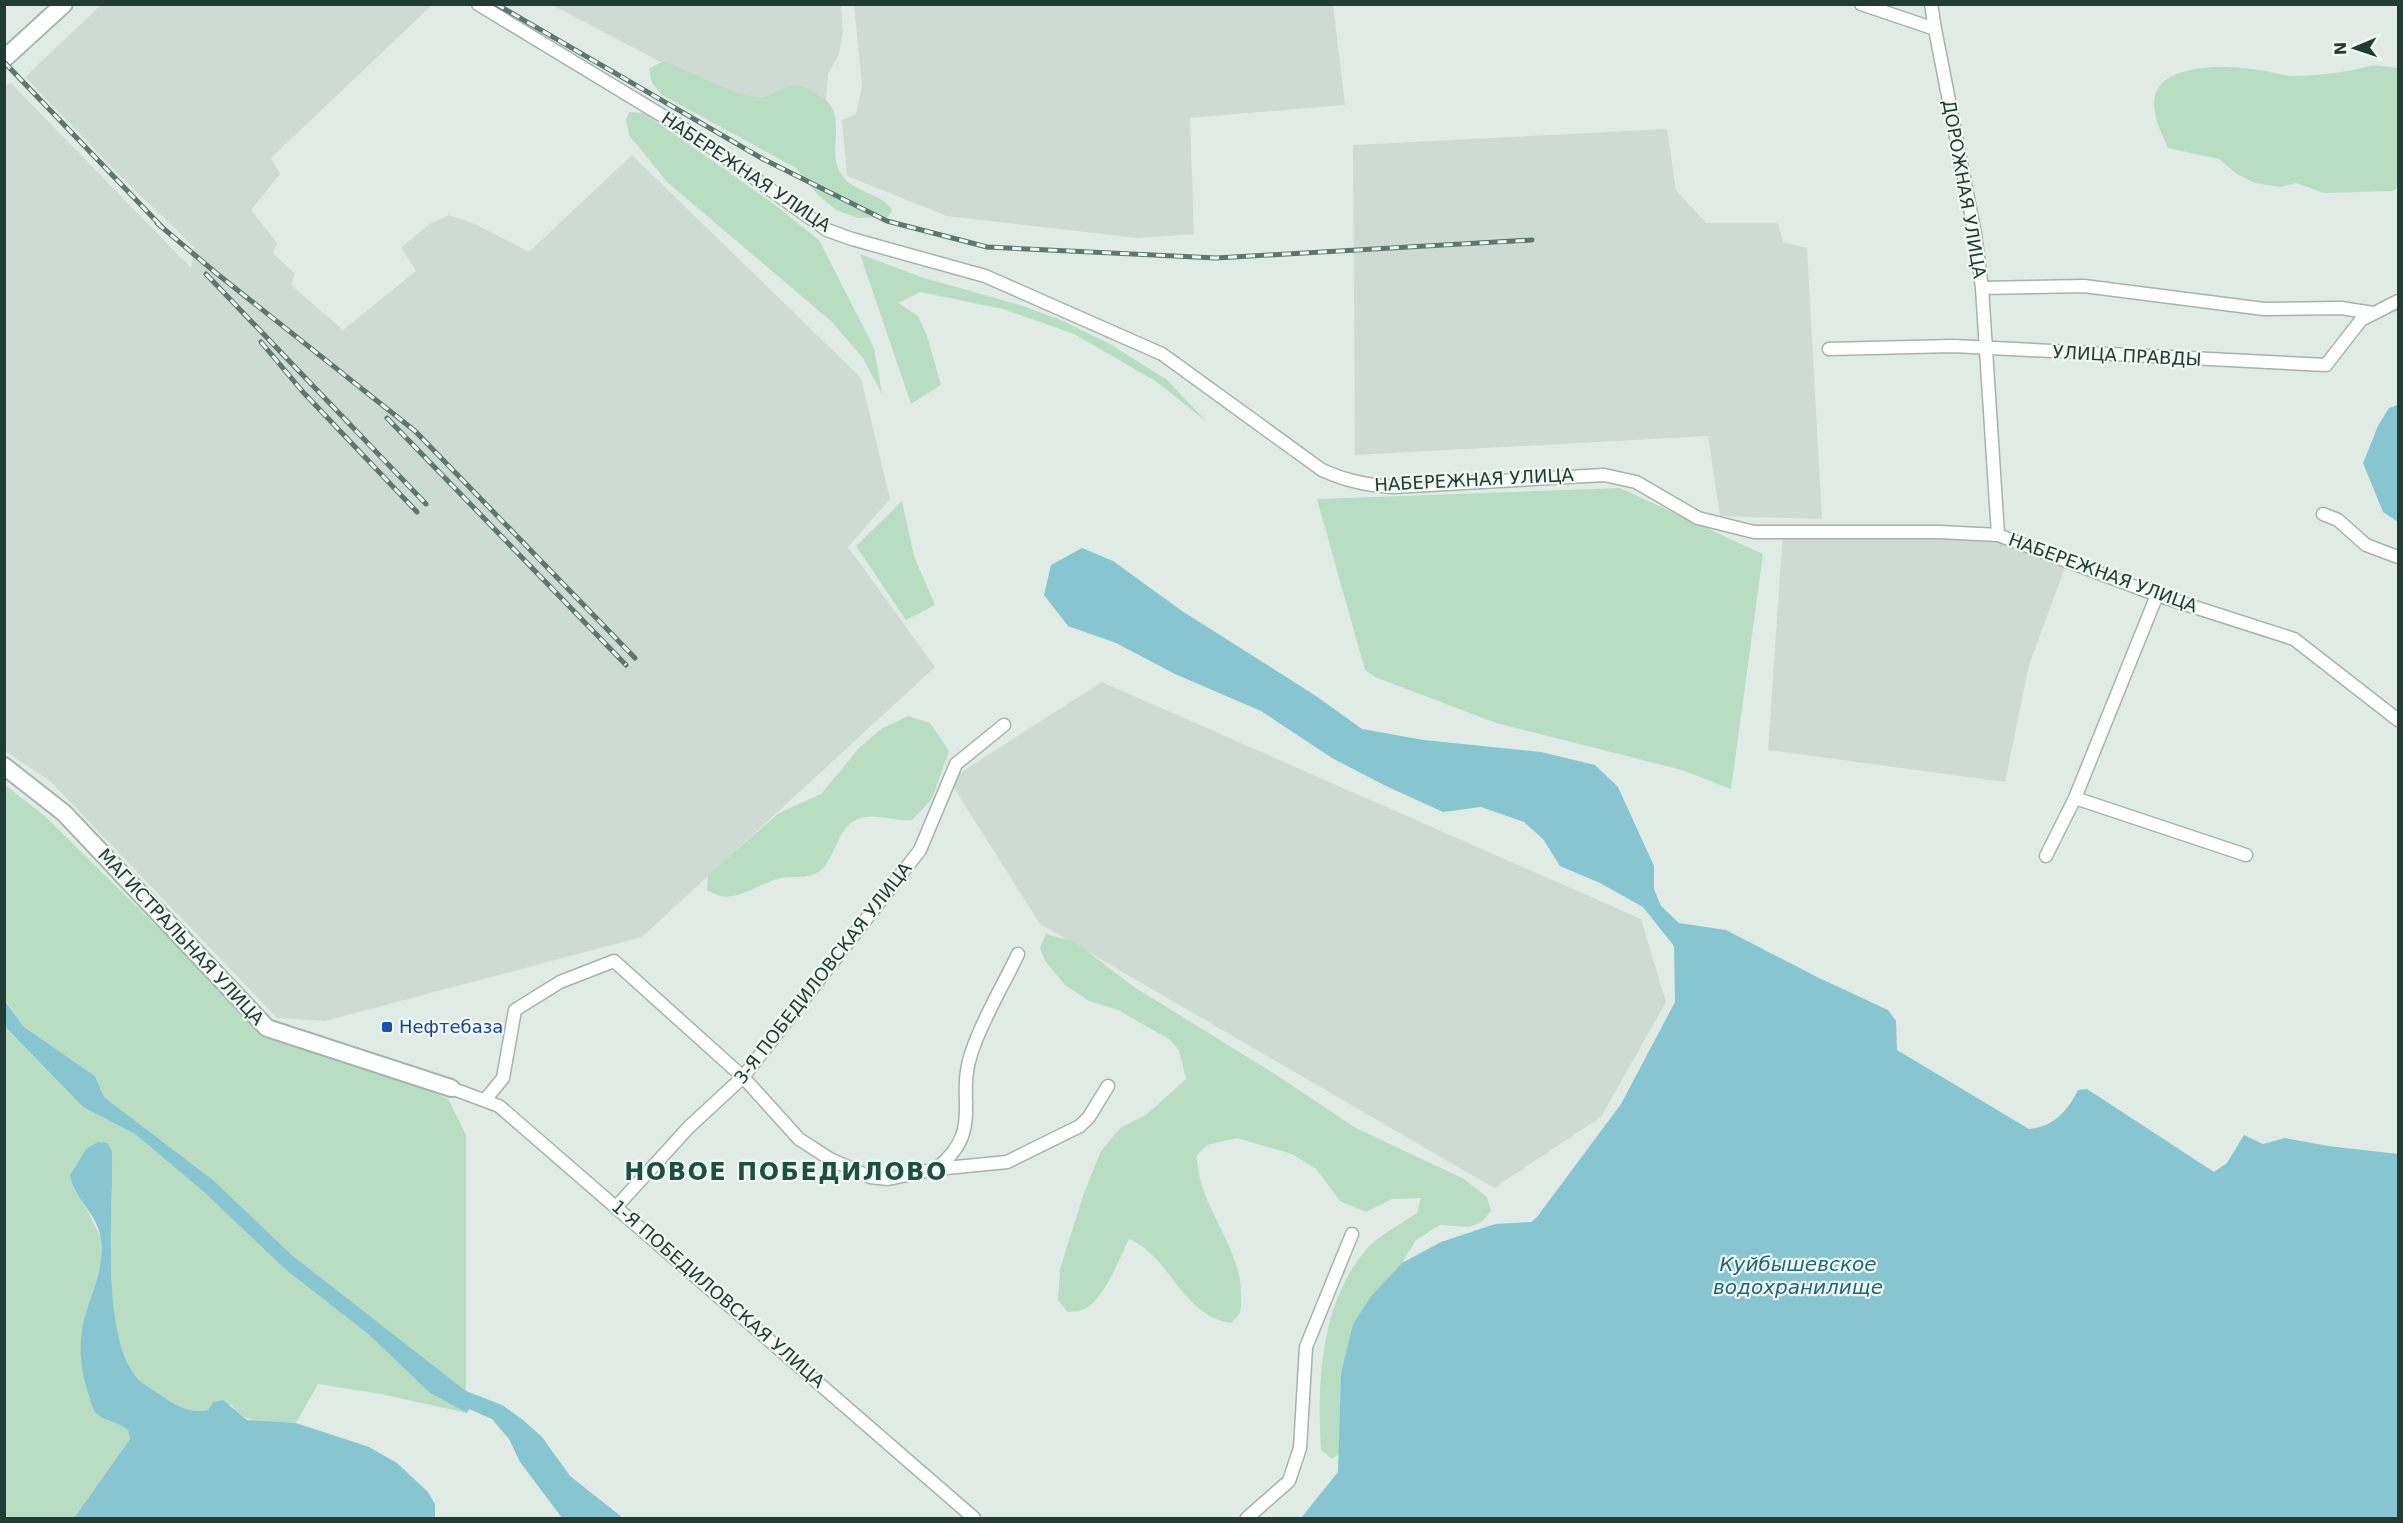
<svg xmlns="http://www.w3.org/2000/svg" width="2403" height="1523" font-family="'DejaVu Sans',sans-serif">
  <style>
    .built { fill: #cedbd5 }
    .green { fill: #b9ddc3 }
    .water { fill: #87c5d1 }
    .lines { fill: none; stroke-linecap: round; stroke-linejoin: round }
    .street-casing { stroke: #a3b3ad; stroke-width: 15 }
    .secondary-casing { stroke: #9fb7af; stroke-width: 20 }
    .street { stroke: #fff; stroke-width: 12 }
    .secondary { stroke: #fff; stroke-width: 16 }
    .rail-casing { stroke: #5b7770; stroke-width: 5 }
    .rail { stroke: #f1f8f4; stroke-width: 3; stroke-dasharray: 9; stroke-linecap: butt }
    .transit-dot { fill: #1a4fb4; stroke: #f1f8f4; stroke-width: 2 }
    .labels { text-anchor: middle; stroke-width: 4.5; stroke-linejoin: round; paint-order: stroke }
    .street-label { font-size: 18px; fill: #213c35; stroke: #f1f8f4 }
    .transit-label { font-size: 18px; fill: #164399; stroke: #f1f8f4; text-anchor: start }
    .water-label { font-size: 20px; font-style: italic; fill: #1b6778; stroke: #f1f8f4 }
    .district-label { font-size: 24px; font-weight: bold; letter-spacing: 1.5px; fill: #1d4e42; stroke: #f1f8f4 }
  </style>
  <rect width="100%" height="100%" fill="#e0ebe6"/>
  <!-- built -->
  <path class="built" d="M101,5H432L271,158L280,174L251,210L277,243L273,253L295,274L291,285L343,330L416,271L401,247L430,224L449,215L477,225L529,252L632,155L861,378L890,499L848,547L935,667L642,937L325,1021L277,1018L50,781L5,751L4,87L11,83L191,268L194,247L118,174L25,77Z
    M552,5H841L843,31L839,54L828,74L824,124L754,111Z
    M854,5H1333L1345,105L1190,118L1194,234L1137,238L947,216L847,176L842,120L856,114L862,85Z
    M1667,129L1676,190L1706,223H1778L1783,242L1807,248L1822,519L1720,516L1708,436L1355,455L1353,145Z
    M1783,531L2012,535L2070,554L2029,665L2005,782L1768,750Z
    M1102,682L1641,919L1666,1002L1601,1117L1494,1188L1040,924L949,780Z"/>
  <!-- green -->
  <path class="green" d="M667,62C695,74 726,92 757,97C769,98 776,90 787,87C800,82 825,95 831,106C843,127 828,154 841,174C853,193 881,192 892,210L888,217L858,218L836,210L818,195L796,168L662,95L652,83L649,69L659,63Z
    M2374,65L2398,68V187L2393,191L2324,193L2296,183L2280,187L2255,183L2237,174L2219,159L2168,148C2162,134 2154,119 2154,104C2153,63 2224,65 2251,69C2265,70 2279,75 2292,76C2321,76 2347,72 2374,65Z
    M629,112L644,113L771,202L819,240L874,348L882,394L863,358L831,321L667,182L629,135L626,120Z
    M860,254L921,277L1023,306L1063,321L1110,344L1166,379L1207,422L1157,382L1074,334L1003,309L920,292L898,303L918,316L927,336L941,385L911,404Z
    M1620,488L1763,554L1731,789L1682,770L1496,723L1375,677L1365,670L1317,499Z
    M902,501L914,556L935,605L906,620L856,546Z
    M908,716L930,723L949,751L932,799L912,820C894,822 875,812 858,819C839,826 836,853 824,867C812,881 796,875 781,878C764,882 749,893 733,896C722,898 716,895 707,890L708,875L779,813L821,794L859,748L881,729Z
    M4,784L46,817L265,1033L409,1081L448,1099L466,1135V1391L293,1256L213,1180L104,1097L95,1076L24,1027L5,1000Z
    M1046,934L1075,942L1134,987L1275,1074L1354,1127L1464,1179L1487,1197L1491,1211L1482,1222L1469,1227L1440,1225L1416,1240L1402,1263L1372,1295L1341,1374L1340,1453L1332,1459L1321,1450C1317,1384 1320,1305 1365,1251C1377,1236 1401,1224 1417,1213L1421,1198L1392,1199L1366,1212L1340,1201L1316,1169L1292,1154L1237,1138L1207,1145L1197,1155C1197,1207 1243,1246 1241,1298C1241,1302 1241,1309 1240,1312C1239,1316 1233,1320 1231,1323C1182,1316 1170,1256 1129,1239C1120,1257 1103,1303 1082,1310C1078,1312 1072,1311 1068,1312L1058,1300L1060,1269L1084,1193L1101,1151L1120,1128L1146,1115L1186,1079L1179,1050L1169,1039L1118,1010L1089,1001L1065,985L1045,961L1040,948Z
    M4,1027L83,1107L135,1134L204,1192L286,1270L367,1333L430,1393L467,1413L381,1394L318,1384L296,1423C270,1422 248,1427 231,1405L213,1402L208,1410C191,1414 176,1406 162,1396C155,1391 145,1387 139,1380C99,1340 114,1208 112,1151L86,1149L70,1175L101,1238L102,1265L91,1300L106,1420L120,1423L128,1430L130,1439L74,1518H5Z"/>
  <!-- water -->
  <path class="water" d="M2398,405V522L2383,512L2363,463L2378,426L2389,408Z
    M1082,548L1113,561L1182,611L1316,696L1362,729L1424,740L1541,752L1595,765L1618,787L1654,866V889L1661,906L1679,923L1726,930L1817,977L1888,1010L1896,1021L1897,1050L2029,1129C2053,1127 2068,1111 2078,1090L2087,1089L2214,1172L2227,1163L2244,1135L2263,1144L2285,1138L2328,1146L2398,1154V1518H1301L1338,1472L1341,1374L1353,1324L1372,1295L1402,1263L1441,1242L1495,1224L1531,1222L1537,1217L1621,1104L1675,1002L1674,946L1643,907L1600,883L1560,866L1543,839L1524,822L1481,807L1443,812L1386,786L1332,758L1261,711L1175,674L1116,643L1068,626L1044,595L1051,565Z
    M4,1000L24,1027L95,1076L104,1097L213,1180L293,1256L466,1391L502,1405L523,1420L542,1437L570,1476L623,1518H562L520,1462L509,1439L492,1419L469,1409L467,1413L430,1393L367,1333L286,1270L204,1192L135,1134L83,1107L5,1027Z
    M98,1142L107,1143L112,1151C114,1208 99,1339 139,1380C145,1386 155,1391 162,1396C176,1406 191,1414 208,1410L213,1402L223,1400L247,1420L296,1423L369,1447L397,1463L428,1492L435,1504V1518H74L130,1439L128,1430C118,1421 105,1422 96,1413C92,1409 90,1399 88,1392C81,1373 79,1350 82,1329C88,1298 105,1273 101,1240C99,1215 74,1199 70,1175L86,1149Z"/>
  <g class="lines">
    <defs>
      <path id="street" d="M478,4L691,133L827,230L852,239L985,276L1162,354L1322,470C1346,481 1367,485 1393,487L1604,475L1636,482L1698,518L1754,532H1940L1998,535L2157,595L2294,639L2398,720
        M1861,4L1935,29L1975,234L1982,288L1998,535
        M1931,4L1935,29
        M1982,288L2084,286L2264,309L2341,308L2373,313
        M1829,349L1953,346L2326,365L2361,320L2398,301
        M2323,514L2338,520L2366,545L2398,557
        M2075,798L2246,855
        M2046,856L2075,798L2157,595
        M451,1088L499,1106L974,1518
        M485,1100L503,1078L515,1010L560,982L614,961L743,1077L799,1139L830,1159L870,1177L888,1179L936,1169L1007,1162L1080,1126L1089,1117L1108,1086
        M936,1169C986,1129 954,1100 972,1051C983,1018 1003,986 1018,954
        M617,1206L689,1127L743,1077L920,850L956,764L1004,725
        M1247,1518L1289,1481L1300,1448L1306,1347L1352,1234"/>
      <path id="secondary" d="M4,59L64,4
        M4,766L64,813L267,1028L451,1088"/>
    </defs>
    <!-- street casing -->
    <use href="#street" class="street-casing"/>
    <!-- secondary casing -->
    <use href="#secondary" class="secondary-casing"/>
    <!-- street -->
    <use href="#street" class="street"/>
    <!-- secondary -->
    <use href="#secondary" class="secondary"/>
    <defs>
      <path id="rail" d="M496,4L763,159L887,221L987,247L1216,258L1532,240
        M4,62L163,228
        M157,223L216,273L415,431L635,658
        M206,274L426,504
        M261,342L303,392L417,512
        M387,418L626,665"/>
    </defs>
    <!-- rail casing -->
    <use href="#rail" class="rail-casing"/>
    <!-- rail -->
    <use href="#rail" class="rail"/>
  </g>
  <!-- markers -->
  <rect class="transit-dot" x="381" y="1021" width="12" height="12" rx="3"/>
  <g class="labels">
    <!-- street labels -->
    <g class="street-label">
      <text transform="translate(746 172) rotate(34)" y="6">НАБЕРЕЖНАЯ УЛИЦА</text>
      <text transform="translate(1964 189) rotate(80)" y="6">ДОРОЖНАЯ УЛИЦА</text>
      <text transform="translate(2127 356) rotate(3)" y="6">УЛИЦА ПРАВДЫ</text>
      <text transform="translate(1474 480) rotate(-3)" y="6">НАБЕРЕЖНАЯ УЛИЦА</text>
      <text transform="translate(2103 573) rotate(20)" y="6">НАБЕРЕЖНАЯ УЛИЦА</text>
      <text transform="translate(181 937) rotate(47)" y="6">МАГИСТРАЛЬНАЯ УЛИЦА</text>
      <text transform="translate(823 973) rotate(-52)" y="6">3-Я ПОБЕДИЛОВСКАЯ УЛИЦА</text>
      <text transform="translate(718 1294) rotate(41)" y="6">1-Я ПОБЕДИЛОВСКАЯ УЛИЦА</text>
    </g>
    <!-- transit labels -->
    <g class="transit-label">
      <text x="399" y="1033">Нефтебаза</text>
    </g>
    <!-- water labels -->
    <g class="water-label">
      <text x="1798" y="1271">Куйбышевское<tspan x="1798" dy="23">водохранилище</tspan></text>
    </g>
    <!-- district labels -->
    <g class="district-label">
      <text x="786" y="1180">НОВОЕ ПОБЕДИЛОВО</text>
    </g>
  </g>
  <!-- border -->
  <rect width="2403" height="1523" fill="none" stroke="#213c35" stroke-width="12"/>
  <!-- north arrow -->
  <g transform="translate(2355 48) rotate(268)" stroke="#f1f8f4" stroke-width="4.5" paint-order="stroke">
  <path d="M0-4.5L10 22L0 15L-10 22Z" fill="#213c35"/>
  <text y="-9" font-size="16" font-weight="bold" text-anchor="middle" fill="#213c35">N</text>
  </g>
</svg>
